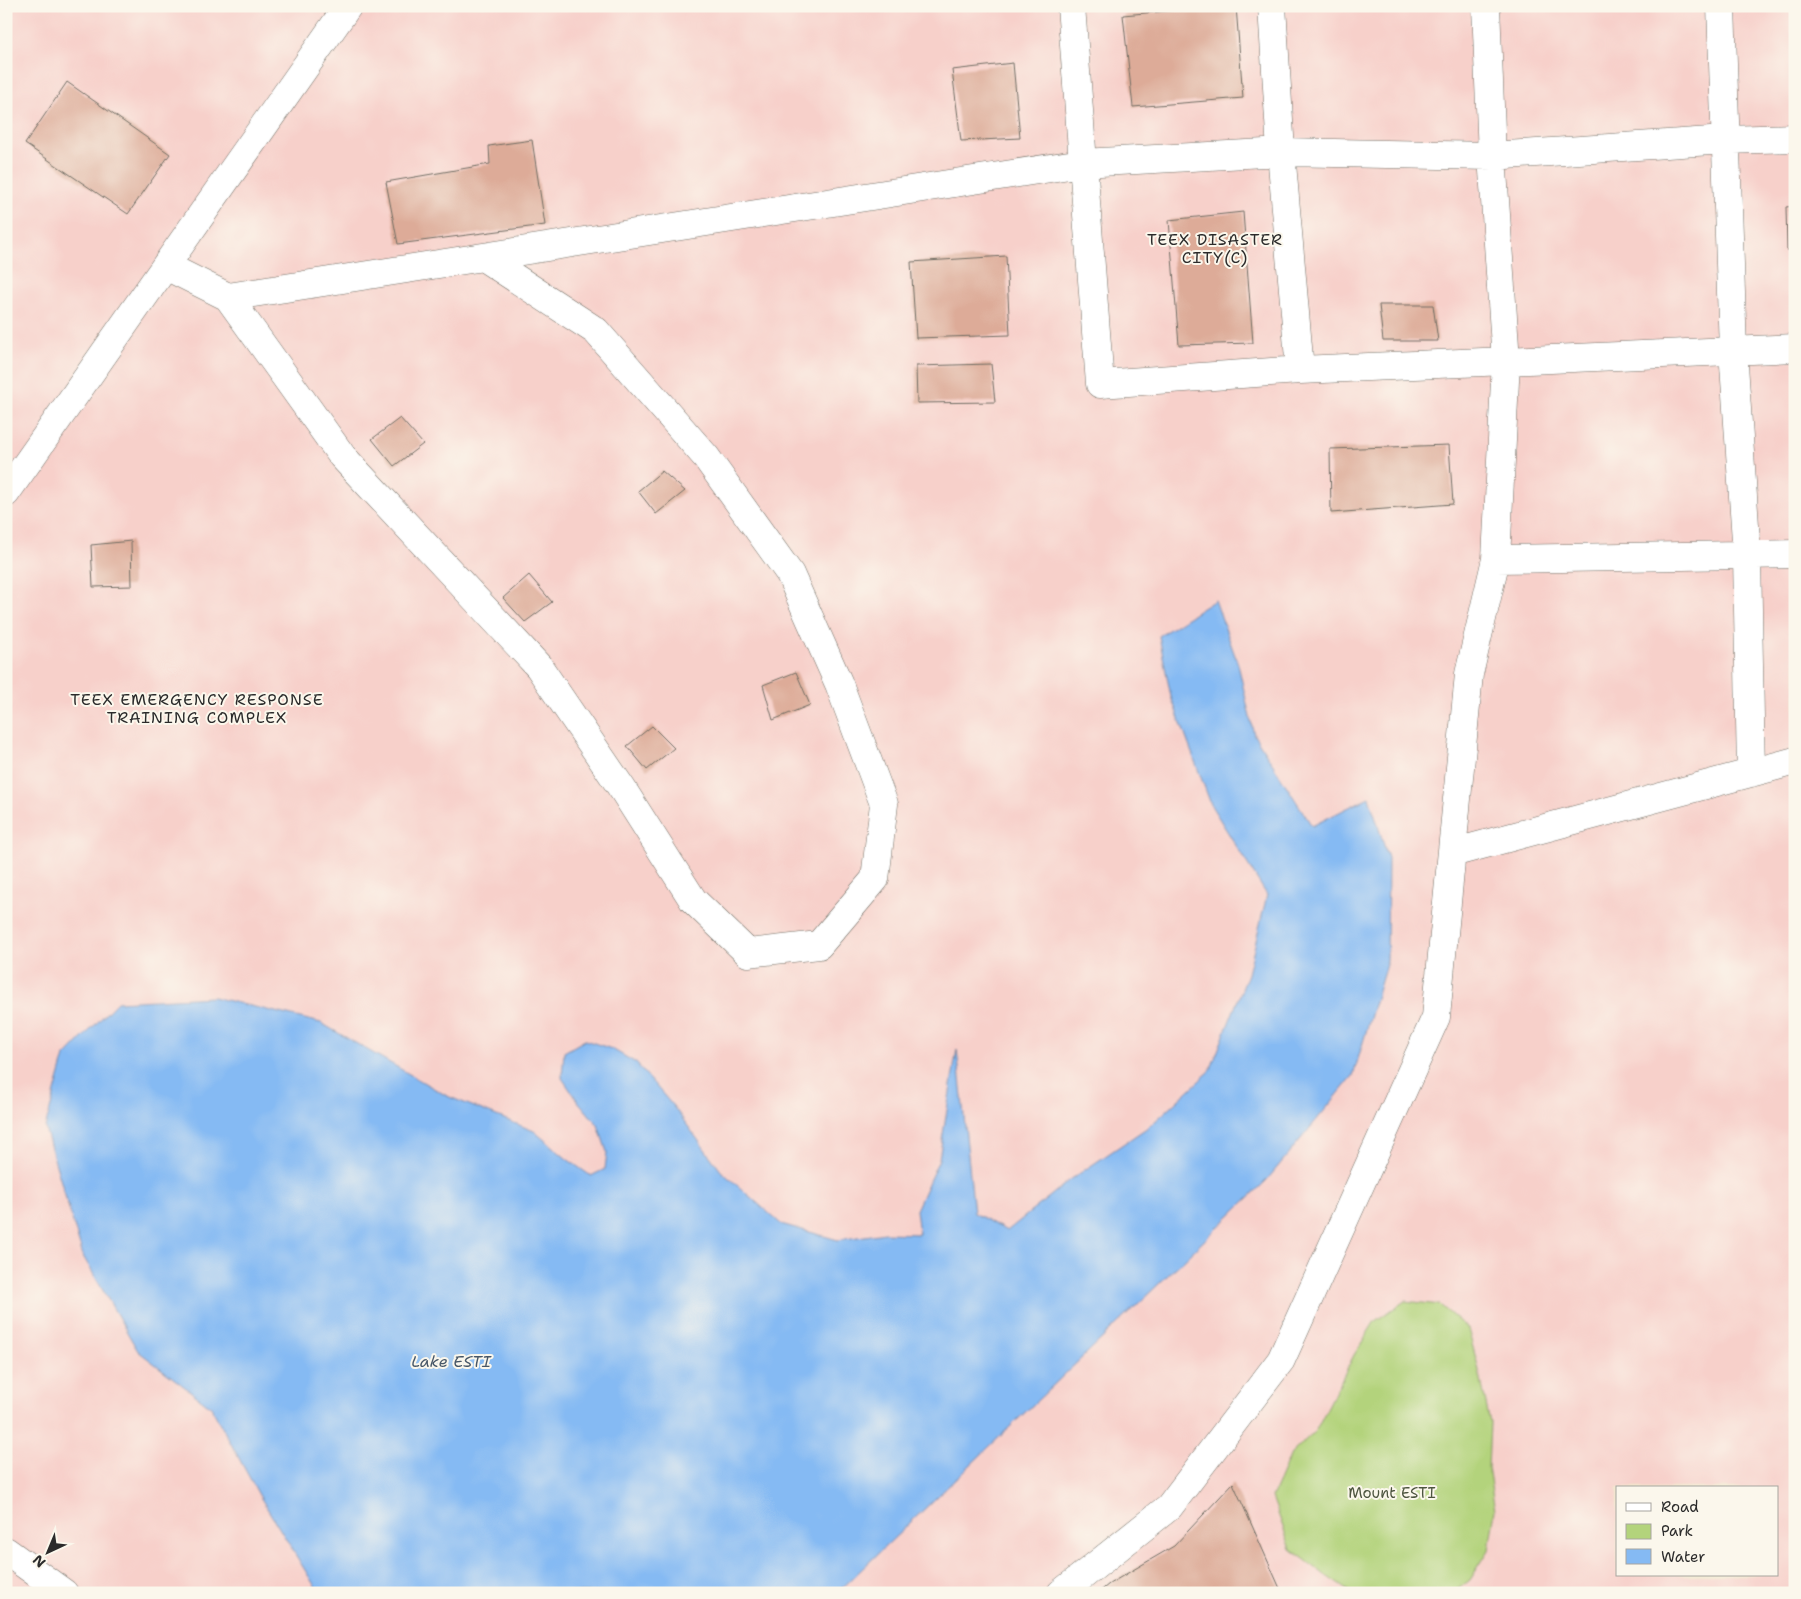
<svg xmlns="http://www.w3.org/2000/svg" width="1801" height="1599" font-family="'Shantell Sans',sans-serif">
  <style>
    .built { fill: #f7d0ca; fill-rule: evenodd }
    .green { fill: #b3d37b; stroke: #6f7f53 }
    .water { fill: #85baf3; stroke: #58728f }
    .building { fill: #ddab98 }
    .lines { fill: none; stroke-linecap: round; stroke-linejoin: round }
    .minor-casing { stroke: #706d63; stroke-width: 29 }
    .minor { stroke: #fff; stroke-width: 28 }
    .labels { text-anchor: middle; stroke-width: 4; stroke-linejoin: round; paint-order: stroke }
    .park-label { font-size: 15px; fill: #4d553f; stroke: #fbf7ec }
    .neighbourhood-label { font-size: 16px; letter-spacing: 1px; fill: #2b2b2b; stroke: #fbf7ec }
    .water-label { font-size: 16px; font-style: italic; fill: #465667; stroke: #fbf7ec }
  </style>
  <rect width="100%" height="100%" fill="#fbf7ec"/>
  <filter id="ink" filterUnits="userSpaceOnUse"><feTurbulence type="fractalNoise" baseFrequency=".02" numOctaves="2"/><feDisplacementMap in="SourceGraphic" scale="10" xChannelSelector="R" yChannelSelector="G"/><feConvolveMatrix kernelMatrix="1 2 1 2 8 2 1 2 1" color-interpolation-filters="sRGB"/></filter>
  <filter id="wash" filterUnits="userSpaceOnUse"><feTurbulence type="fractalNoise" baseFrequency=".0096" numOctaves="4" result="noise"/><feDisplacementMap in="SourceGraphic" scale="20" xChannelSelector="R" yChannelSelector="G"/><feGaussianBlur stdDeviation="1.12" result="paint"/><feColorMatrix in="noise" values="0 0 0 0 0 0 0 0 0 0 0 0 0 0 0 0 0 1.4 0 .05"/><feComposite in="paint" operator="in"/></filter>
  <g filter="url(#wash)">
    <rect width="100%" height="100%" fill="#efe7cb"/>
    <!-- built -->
    <path class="built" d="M6,6H1795V1593H6ZM1617,1488H1777V1575H1617Z"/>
    <!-- green -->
    <path class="green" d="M1405,1301L1440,1305L1468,1329L1478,1366L1490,1423L1488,1468L1495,1510L1489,1550L1470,1580L1453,1593H1351L1325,1575L1291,1549L1272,1497L1291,1454L1316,1430L1354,1355L1375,1321Z"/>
    <!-- water -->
    <path class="water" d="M1215,600L1238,664L1254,735L1312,826L1369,797L1388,858L1387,961L1353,1076L1266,1181L837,1593H319L259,1495L211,1407L138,1351L83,1256L45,1128L65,1056L117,1002L213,997L321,1023L447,1096L534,1131L567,1159L591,1176L605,1169L607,1152L598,1125L577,1100L562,1078L564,1052L585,1040L612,1049L636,1063L673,1106L721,1171L781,1224L838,1240L885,1233L919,1234L916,1210L939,1159L957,1049L974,1213L1007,1231L1070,1180L1151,1125L1210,1071L1248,974L1267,895L1212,807L1171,697L1159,636Z"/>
    <g id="blocks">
      <!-- building -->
      <path class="building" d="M1223,6H1236L1243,98L1133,107L1123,15Z
        M1013,63L1020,138L961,141L952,70Z
        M67,82L170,154L128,214L25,144Z
        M532,140L545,225L398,244L386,182L490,164L489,146Z
        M1795,206V250H1787L1786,207Z
        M1243,212L1253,343L1179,345L1169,220Z
        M1006,256L1010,335L916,338L911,262Z
        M1379,305H1433L1438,341H1383Z
        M991,364L995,402L917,403L916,366Z
        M400,418L423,444L394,466L372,439Z
        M1449,445L1453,504L1331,513L1330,449Z
        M662,471L685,491L656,514L638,491Z
        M131,541L132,586L93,587L91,545Z
        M529,575L552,602L525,622L503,598Z
        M796,672L810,705L773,720L763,685Z
        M652,726L674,748L647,770L627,746Z
        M1233,1483L1282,1593H1098L1109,1584L1174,1546Z"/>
    </g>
  </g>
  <g filter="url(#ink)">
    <use href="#blocks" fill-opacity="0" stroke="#706d63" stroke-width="1"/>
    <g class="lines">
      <defs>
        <path id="minor" d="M1071,6L1100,384L1300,370L1506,361L1492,156L1486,6
          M1272,6L1281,152L1300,370
          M1721,6L1733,350L1747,555L1751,773
          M166,266L228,297L1082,163L1281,152L1492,156L1725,140L1795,138
          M228,297L342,456L539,667L623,790L693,900L748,953L819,945L875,879L884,804L839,684L790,574L706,457L596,331L483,257
          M6,493L348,6
          M1496,559L1795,554
          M1452,853L1795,761
          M6,1551L64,1593
          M1061,1593L1169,1507L1281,1360L1436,1017L1469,674L1496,559L1506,361L1795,348"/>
      </defs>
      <!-- minor casing -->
      <use href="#minor" class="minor-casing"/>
      <!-- minor -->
      <use href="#minor" class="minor"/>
    </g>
  </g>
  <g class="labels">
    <!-- park labels -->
    <g class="park-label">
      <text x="1392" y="1498">Mount ESTI</text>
    </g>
    <!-- neighbourhood labels -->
    <g class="neighbourhood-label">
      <text x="1215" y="245">TEEX DISASTER<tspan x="1215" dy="18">CITY(C)</tspan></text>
      <text x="197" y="705">TEEX EMERGENCY RESPONSE<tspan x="197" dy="18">TRAINING COMPLEX</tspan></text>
    </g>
    <!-- water labels -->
    <g class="water-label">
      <text x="451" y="1367">Lake ESTI</text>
    </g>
  </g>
  <!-- margin -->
  <rect width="1801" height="1599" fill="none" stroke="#fbf7ec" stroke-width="25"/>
  <!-- legend -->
  <rect x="1616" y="1486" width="162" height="90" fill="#fbf7ec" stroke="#a8a59f"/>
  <rect x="1626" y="1503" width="25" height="8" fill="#ffffff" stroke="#a8a59f"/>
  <text x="1661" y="1512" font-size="15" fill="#2b2b2b">Road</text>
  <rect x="1626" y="1524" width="25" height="15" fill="#b3d37b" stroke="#a8a59f"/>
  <text x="1661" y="1536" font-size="15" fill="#2b2b2b">Park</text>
  <rect x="1626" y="1549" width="25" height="15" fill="#85baf3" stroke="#a8a59f"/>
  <text x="1661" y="1562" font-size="15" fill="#2b2b2b">Water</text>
  <!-- north arrow -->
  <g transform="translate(48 1552) rotate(224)" stroke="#fbf7ec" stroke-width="4" paint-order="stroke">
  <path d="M0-4L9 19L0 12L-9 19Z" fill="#2b2b2b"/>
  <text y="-8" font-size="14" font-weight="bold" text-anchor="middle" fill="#2b2b2b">N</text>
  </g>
</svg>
